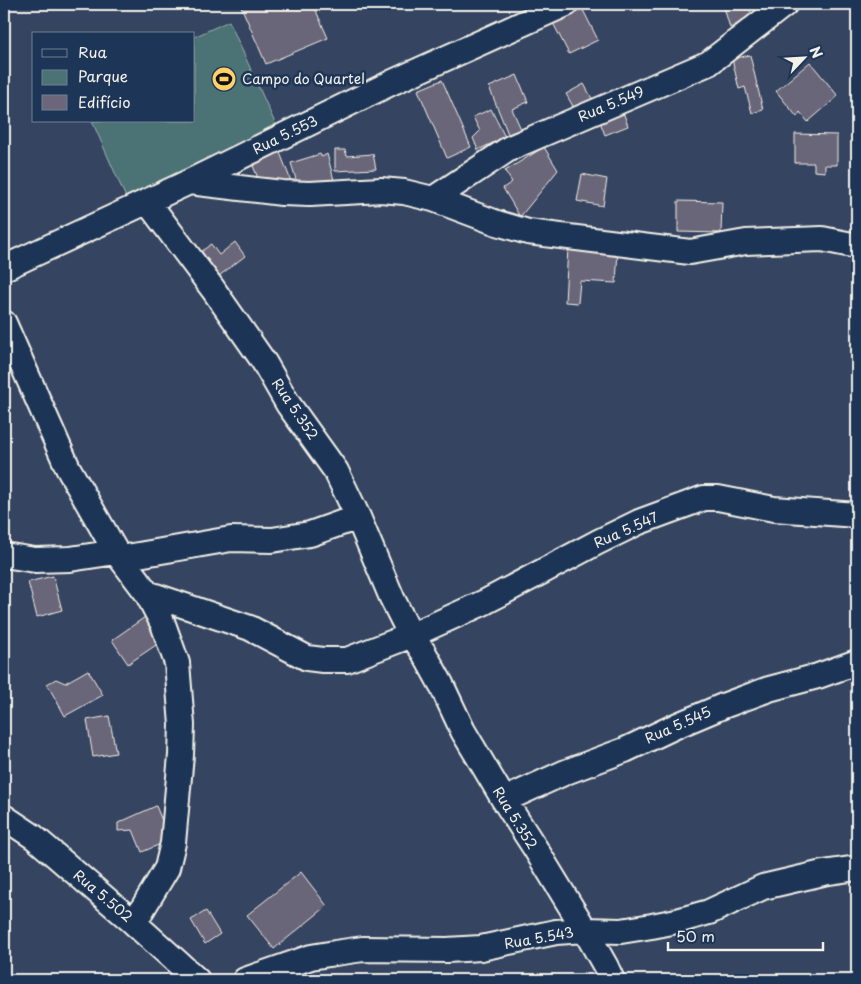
<svg xmlns="http://www.w3.org/2000/svg" width="861" height="984" font-family="'Playpen Sans',sans-serif">
  <style>
    .green { fill: #4b7275; stroke: #a0b2ae }
    .building { fill: #6b6679; stroke: #f4f1e8 }
    .lines { fill: none; stroke-linecap: round; stroke-linejoin: round }
    .street-casing { stroke: #f4f1e8; stroke-width: 28 }
    .street { stroke: #1d3557; stroke-width: 24 }
    .labels { text-anchor: middle; stroke-width: 5; stroke-linejoin: round; paint-order: stroke }
    .poi-label { font-size: 14px; fill: #f4f1e8; stroke: #1d3557; text-anchor: start }
    .street-label { font-size: 14px; fill: #f4f1e8; stroke: #1d3557 }
  </style>
  <rect width="100%" height="100%" fill="#344461"/>
  <filter id="ink" filterUnits="userSpaceOnUse"><feTurbulence type="fractalNoise" baseFrequency=".02" numOctaves="2"/><feDisplacementMap in="SourceGraphic" scale="10" xChannelSelector="R" yChannelSelector="G"/><feConvolveMatrix kernelMatrix="1 2 1 2 8 2 1 2 1" color-interpolation-filters="sRGB"/></filter>
  <g filter="url(#ink)">
    <!-- green -->
    <path class="green" d="M229,21L279,132L127,200L92,121H194V37Z"/>
    <!-- building -->
    <path class="building" d="M240,4H313L328,38L266,64Z
      M723,4H748L754,21L740,26L739,23L730,28Z
      M582,8L598,40L569,54L553,23Z
      M750,55L763,110L752,113L745,87L739,89L732,59Z
      M810,62L838,96L808,122L800,112L797,117L776,91Z
      M517,75L528,102L512,109L521,129L508,134L489,87Z
      M442,80L471,147L447,158L418,90Z
      M584,84L595,104L578,115L566,94Z
      M621,106L628,126L605,135L597,114Z
      M491,109L505,137L478,150L473,138L480,131L473,117Z
      M795,134L837,135V165H825V172L814,171V163H795Z
      M544,147L558,170L520,217L503,188L512,182L505,171Z
      M279,150L291,181L282,185L262,188L251,161Z
      M335,150H345L347,156L373,154L376,169L335,171Z
      M320,154L322,157L327,154L334,180L299,189L291,163Z
      M582,174L607,179L603,206L577,201Z
      M678,201L722,202L721,233L678,232Z
      M235,242L245,256L219,276L201,252L211,244L219,255Z
      M568,247L618,250L616,283L580,281L578,303L565,302Z
      M53,576L62,610L37,617L28,582Z
      M145,617L162,641L128,664L112,640Z
      M88,670L103,695L65,716L47,684L56,679L65,683Z
      M109,716L116,753L93,757L87,720Z
      M156,806L170,840L142,852L133,830L118,831V823Z
      M301,872L327,906L274,949L247,915Z
      M206,911L220,934L205,944L191,920Z"/>
    <g class="lines">
      <defs>
        <path id="street" d="M189,182L282,193L310,194L381,190L404,192L433,199L497,223L528,232L690,252L746,242L822,239L857,246
          M433,199L510,148L709,63L785,4
          M147,201L213,289L264,362L288,404L336,471L358,517L392,598L407,628L424,653L441,684L463,731L504,800L535,848L585,930L606,967L612,980
          M4,268L189,182L393,82L566,4
          M4,323L68,468L116,552L147,593L163,624L177,663L182,725L181,755L173,843L167,868L134,923
          M4,555L35,560L70,559L116,552
          M121,558L231,539L272,540L310,534L358,517
          M147,593L250,628L307,658L323,660H347L412,635L485,602L598,542L639,522L704,498H718L774,509L857,515
          M504,800L566,772L625,750L678,725L723,706L769,689L818,676L857,662
          M4,817L34,837L134,923L197,980
          M245,980L311,957L335,953L363,949L447,950L481,948L556,932L585,930L621,931L652,926L677,921L709,912L763,887L823,873L857,868"/>
      </defs>
      <!-- street casing -->
      <use href="#street" class="street-casing"/>
      <!-- street -->
      <use href="#street" class="street"/>
    </g>
  </g>
  <!-- icons -->
  <defs>
    <symbol id="stadium-disc" viewBox="-11 -11 22 22"><circle r="9.5" fill="#ffd166" stroke="#1d3557"/><path d="M0-5a6.5 5 0 1 0 0 10a6.5 5 0 1 0 0-10ZM-3.5-1.8h7v3.6h-7Z" fill="#111"/></symbol>
  </defs>
  <g fill-rule="evenodd">
    <use href="#stadium-disc" x="210" y="65" width="28" height="28"/>
  </g>
  <g class="labels">
    <!-- poi labels -->
    <g class="poi-label">
      <text x="242" y="84">Campo do Quartel</text>
    </g>
    <!-- street labels -->
    <g class="street-label">
      <text transform="translate(611 104) rotate(-23)" y="5">Rua 5.549</text>
      <text transform="translate(285 135) rotate(-26)" y="5">Rua 5.553</text>
      <text transform="translate(295 409) rotate(56)" y="5">Rua 5.352</text>
      <text transform="translate(626 530) rotate(-24)" y="5">Rua 5.547</text>
      <text transform="translate(678 725) rotate(-24)" y="5">Rua 5.545</text>
      <text transform="translate(515 818) rotate(58)" y="5">Rua 5.352</text>
      <text transform="translate(103 896) rotate(40)" y="5">Rua 5.502</text>
      <text transform="translate(539 938) rotate(-10)" y="5">Rua 5.543</text>
    </g>
  </g>
  <!-- margin -->
  <rect width="861" height="984" fill="none" stroke="#1d3557" stroke-width="20"/>
  <rect x="10" y="10" width="841" height="964" fill="none" stroke="#f4f1e8" stroke-width="2" filter="url(#ink)"/>
  <!-- legend -->
  <rect x="32" y="32" width="162" height="90" fill="#1d3557" stroke="#738091"/>
  <rect x="42" y="49" width="25" height="8" fill="#1d3557" stroke="#738091"/>
  <text x="78" y="58" font-size="15" fill="#f4f1e8">Rua</text>
  <rect x="42" y="70" width="25" height="15" fill="#4b7275" stroke="#738091"/>
  <text x="78" y="82" font-size="15" fill="#f4f1e8">Parque</text>
  <rect x="42" y="95" width="25" height="15" fill="#6b6679" stroke="#738091"/>
  <text x="78" y="108" font-size="15" fill="#f4f1e8">Edifício</text>
  <!-- north arrow -->
  <g transform="translate(804 58) rotate(65)" stroke="#1d3557" stroke-width="4" paint-order="stroke">
  <path d="M0-4L9 19L0 12L-9 19Z" fill="#f4f1e8"/>
  <text y="-8" font-size="14" font-weight="bold" text-anchor="middle" fill="#f4f1e8">N</text>
  </g>
  <!-- scale -->
  <path d="M668 942v8h155v-8" fill="none" stroke="#f4f1e8" stroke-width="2.5"/>
  <text x="676" y="942" font-size="15" fill="#f4f1e8" stroke="#1d3557" stroke-width="4" paint-order="stroke">50 m</text>
</svg>
